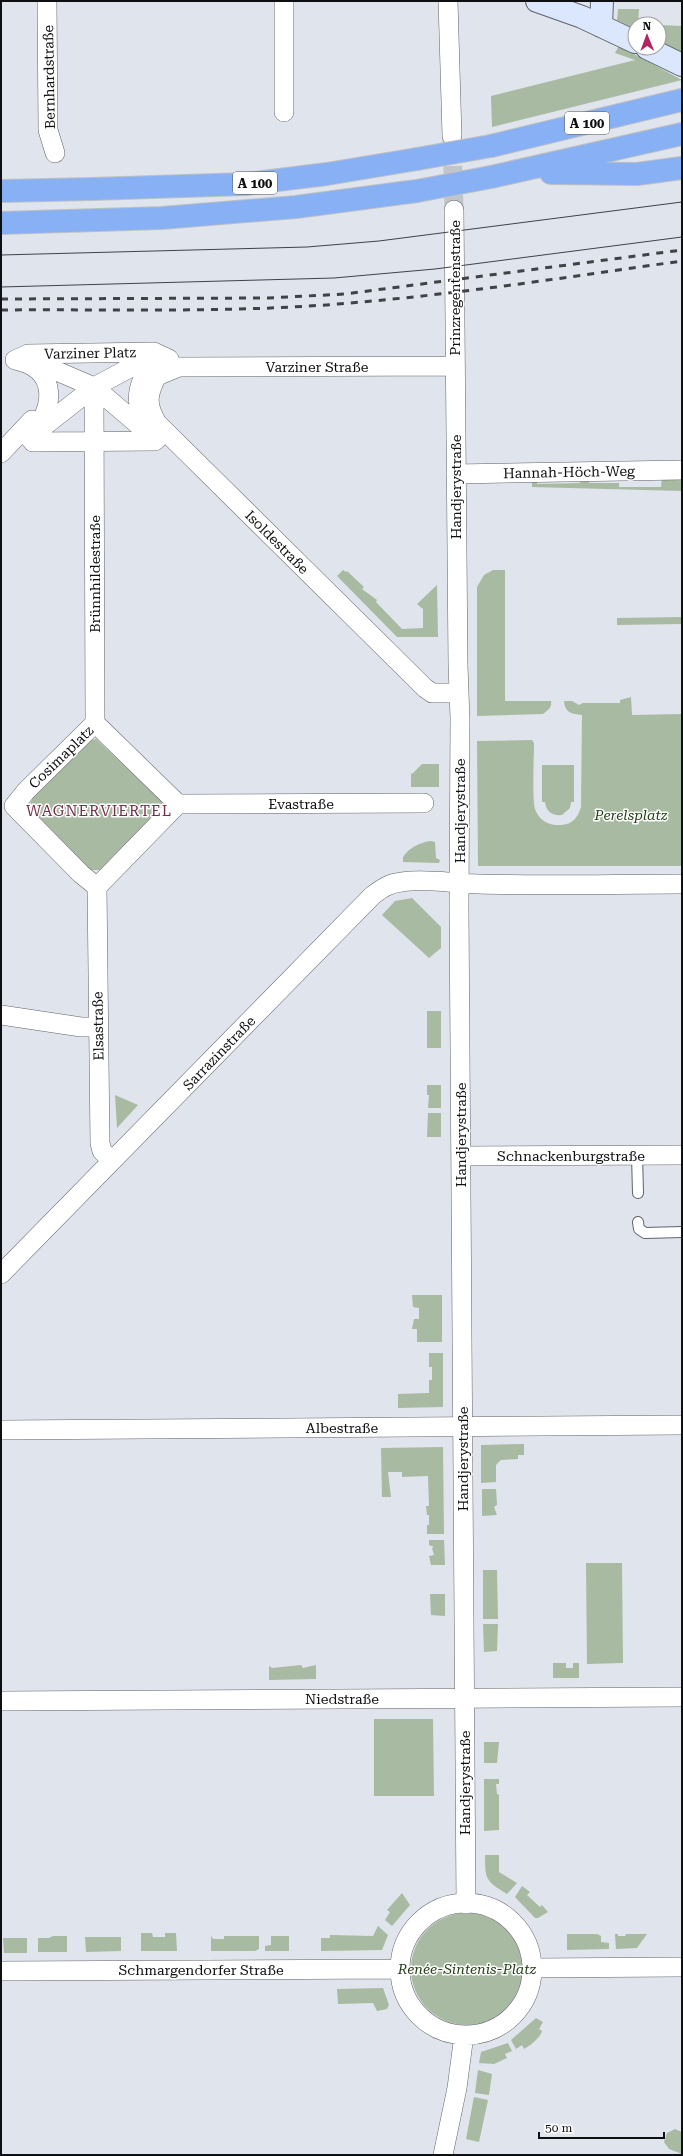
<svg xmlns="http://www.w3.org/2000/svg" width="683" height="2156" font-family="'Roboto Serif',serif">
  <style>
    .green { fill: #a8baa1 }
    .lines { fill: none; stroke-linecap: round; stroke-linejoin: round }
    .street-tunnel { stroke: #c0c4cb; stroke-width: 19; stroke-dasharray: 19 10; stroke-linecap: butt }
    .lane-casing { stroke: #60626a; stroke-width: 12 }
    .street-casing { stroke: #60626a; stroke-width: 20 }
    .secondary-casing { stroke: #60626a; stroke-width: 24 }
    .highway-casing { stroke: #c0c1c1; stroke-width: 24 }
    .lane { stroke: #fff; stroke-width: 10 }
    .street { stroke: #fff; stroke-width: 19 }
    .secondary { stroke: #dbe7fc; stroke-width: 22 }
    .highway { stroke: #87b0f5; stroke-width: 22 }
    .tram { stroke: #404246; stroke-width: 1 }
    .rail { stroke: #404246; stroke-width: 3; stroke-dasharray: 7 7; stroke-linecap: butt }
    .highway-bridge-casing { stroke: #c0c1c1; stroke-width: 24; stroke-linecap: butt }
    .highway-bridge { stroke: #87b0f5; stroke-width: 22 }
    .labels { text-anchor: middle; stroke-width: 3; stroke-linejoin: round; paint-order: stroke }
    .shield { fill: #fff; stroke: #565759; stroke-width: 1 }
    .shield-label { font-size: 13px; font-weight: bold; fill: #0e0f12 }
    .street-label { font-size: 14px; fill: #0e0f12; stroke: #fff }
    .park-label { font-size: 14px; font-style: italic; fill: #233e16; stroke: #fff }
    .neighbourhood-label { font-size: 15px; letter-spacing: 1px; fill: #732f48; stroke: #fff }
  </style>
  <rect width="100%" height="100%" fill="#e0e4ec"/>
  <!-- green -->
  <path class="green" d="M618,9H639L638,24H644H635V29L617,20Z
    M659,25L682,26V53L659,42Z
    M619,46L682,80L492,127L491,96L635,60L615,53Z
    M682,476V491L532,487V480L537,479V484L580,483V478H589V483H619V487H661L662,477Z
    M343,570L346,572L347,571L364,587L362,589L377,600L376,602L402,629L423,628V609L417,604L437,585L438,637H397L337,576Z
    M493,570H505V701H551C552,708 548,710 543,714L477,716V587L484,575Z
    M682,617V624L617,625V618Z
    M631,697L632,715L682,714V866H478L477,741L532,740L534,743C534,756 532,799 535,809C539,821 550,826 562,825C573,824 578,817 581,807L582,715C572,714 565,713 564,701H572L579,705L583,703H620V700Z
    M96,739L162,801V808L101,870H90L31,811L30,804L33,797L91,740Z
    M422,764H439V787H411V773L412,774Z
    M542,765H574V802H571L570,808L562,815C552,816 546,811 545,802H542Z
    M431,841L435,842L436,858L440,860L439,863L403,862V857C409,848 420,842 431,841Z
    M412,898L441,927V948L429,958L382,915L395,901Z
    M427,1011H441V1048H427Z
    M427,1085H441V1108H428L429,1095H427Z
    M115,1095L138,1105L117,1128Z
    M428,1113H441V1137H427Z
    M412,1295H442V1342H417V1329H412L414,1319H419V1308L413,1307Z
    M429,1353H443V1407L398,1408V1394L429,1393V1380H432V1367H429Z
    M524,1444V1455H518V1459L501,1460L496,1465V1482L481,1483V1445Z
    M443,1447L444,1534H427V1525H429V1515H427L426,1506H429L428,1476L402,1477V1472H388L391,1497H382L381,1448Z
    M482,1489H496L497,1505L494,1507L497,1515L482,1516Z
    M429,1540H444L445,1565H431L429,1556L434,1555L432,1548L434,1547L429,1545Z
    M586,1563H622L623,1663L587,1664Z
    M483,1570H497L498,1619H483Z
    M430,1594H445V1616L431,1615Z
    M483,1624H498L497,1651L484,1652Z
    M553,1663H566V1668H573V1663H579V1678H553Z
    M301,1665L303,1668L316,1665V1679L269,1680V1666L272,1668Z
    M374,1719H433L434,1796H374Z
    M484,1742H499L497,1763H484Z
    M484,1779H499V1784H496L497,1794L499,1795V1830L484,1831Z
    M485,1855H499V1872L517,1883L507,1894C486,1881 485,1880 485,1855Z
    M522,1886L530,1892L527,1895L540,1907L542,1905L548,1912L538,1918H535L515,1897Z
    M402,1893L410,1905L392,1926L385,1920L390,1912L387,1910Z
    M411 1969a56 56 0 1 1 112 0a56 56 0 1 1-112 0Z
    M378,1926L388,1935L382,1950L321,1951V1938H330V1935L373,1936Z
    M141,1933H152L153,1937H165V1933H176L177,1951H141Z
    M567,1934H597L601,1936V1942L609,1943V1949L567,1950Z
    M615,1934H618V1936H625L626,1934H647L637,1948L616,1949Z
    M53,1936H67V1952H38V1938H49Z
    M211,1936L213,1939H224V1936H259V1949L255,1951H211Z
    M271,1936H289V1951H265V1946L271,1945Z
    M85,1937H121V1951L86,1952Z
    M3,1938H27V1953H4Z
    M383,1988L389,2005L387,2009L377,2011L373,2003L338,2004L337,1989Z
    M536,2018L543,2022L539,2029L542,2031C540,2038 531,2045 524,2049L522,2045L516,2049L511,2040Z
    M508,2043L512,2051L505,2054L507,2058L494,2064L479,2063L481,2052Z
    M478,2070L492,2074L489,2095L475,2093Z
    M474,2097L488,2100L479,2142L466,2139Z
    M675,2129L682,2132V2154L669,2149L664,2142L667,2133Z"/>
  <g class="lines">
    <!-- street-tunnel -->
    <path class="street-tunnel" d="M452,137L454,210"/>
    <defs>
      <path id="lane" d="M637,1155L638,1193
        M638,1222L639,1229L645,1233L682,1232"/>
      <path id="street" d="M47,1L48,130L55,153
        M284,1V112
        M448,1L452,136
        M454,210L458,665L460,719L459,908L466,1904
        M154,352L169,359C142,364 132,394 143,418C146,425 153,431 159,437L155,441L33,442L29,437C55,411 60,369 15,360L28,354Z
        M38,363L94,387L142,428
        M455,366L179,367L157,376C147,395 146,404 157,423L425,688L432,693H459
        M94,387L95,723
        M47,424L94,387L154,355
        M1,453L32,420
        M456,474L682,470
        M95,723L178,804L97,887L81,874L14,806L26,791Z
        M178,804L424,803
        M97,887L100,1143L102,1151L112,1161
        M1,1015L81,1027H98
        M461,1156L682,1155
        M1,1274L372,896C382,888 390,883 402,882C428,878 453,884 478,884C546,886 614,884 682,884
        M1,1430L682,1425
        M1,1701L682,1697
        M400 1969a66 66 0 1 1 132 0a66 66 0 1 1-132 0Z
        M532,1968L682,1967
        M1,1971L400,1969
        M443,2155L457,2088L464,2035"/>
      <path id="secondary" d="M537,1L582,17L635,42
        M601,26L602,1
        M647,48L682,65"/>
      <path id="highway" d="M491,146L682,100
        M551,173L637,174L682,168
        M491,177L682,134
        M92,189L246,184L327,174L417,159
        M1,223L162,218L296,207L417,191"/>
    </defs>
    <!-- lane casing -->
    <use href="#lane" class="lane-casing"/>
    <!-- street casing -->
    <use href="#street" class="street-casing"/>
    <!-- secondary casing -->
    <use href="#secondary" class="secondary-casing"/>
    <!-- highway casing -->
    <use href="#highway" class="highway-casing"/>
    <!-- lane -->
    <use href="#lane" class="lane"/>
    <!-- street -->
    <use href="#street" class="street"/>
    <!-- secondary -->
    <use href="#secondary" class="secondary"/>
    <!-- highway -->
    <use href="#highway" class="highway"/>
    <!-- tram -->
    <path class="tram" d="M1,255L307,247L379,241L682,202
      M1,287L334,278L435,269L682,237"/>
    <!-- rail -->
    <path class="rail" d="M1,299L268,298L345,294L682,250
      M1,310C113,309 226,313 338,304C453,295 568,277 682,261"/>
    <defs>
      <path id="highway-bridge" d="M417,159L491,146
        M1,191L92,189
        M417,191L491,177"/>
    </defs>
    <!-- highway-bridge casing -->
    <use href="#highway-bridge" class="highway-bridge-casing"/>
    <!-- highway-bridge -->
    <use href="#highway-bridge" class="highway-bridge"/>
  </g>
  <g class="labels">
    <!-- shield labels -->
    <g class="shield">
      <rect x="565" y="112" width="44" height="22" rx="3"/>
      <rect x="233" y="172" width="44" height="22" rx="3"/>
    </g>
    <g class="shield-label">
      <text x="587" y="128">A 100</text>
      <text x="255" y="188">A 100</text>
    </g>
    <!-- street labels -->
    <g class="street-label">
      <text transform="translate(49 77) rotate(-91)" y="5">Bernhardstraße</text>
      <text transform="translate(455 288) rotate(-90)" y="5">Prinzregentenstraße</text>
      <text transform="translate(90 353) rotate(-1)" y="5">Varziner Platz</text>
      <text x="317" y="372">Varziner Straße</text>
      <text transform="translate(569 472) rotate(-1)" y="5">Hannah-Höch-Weg</text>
      <text transform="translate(456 487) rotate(-90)" y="5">Handjerystraße</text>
      <text transform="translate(277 542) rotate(45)" y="5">Isoldestraße</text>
      <text transform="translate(95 574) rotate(-90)" y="5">Brünnhildestraße</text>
      <text transform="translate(61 757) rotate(-44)" y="5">Cosimaplatz</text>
      <text x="301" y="809">Evastraße</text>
      <text transform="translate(460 811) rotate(-90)" y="5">Handjerystraße</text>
      <text transform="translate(98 1026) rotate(-91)" y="5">Elsastraße</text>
      <text transform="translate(219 1053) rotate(-46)" y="5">Sarrazinstraße</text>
      <text transform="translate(461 1135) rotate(-90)" y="5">Handjerystraße</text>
      <text x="571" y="1161">Schnackenburgstraße</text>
      <text x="342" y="1433">Albestraße</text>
      <text transform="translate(463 1459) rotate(-90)" y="5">Handjerystraße</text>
      <text x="342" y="1704">Niedstraße</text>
      <text transform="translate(465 1783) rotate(-90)" y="5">Handjerystraße</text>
      <text x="201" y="1975">Schmargendorfer Straße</text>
    </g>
    <!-- park labels -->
    <g class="park-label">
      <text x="631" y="820">Perelsplatz</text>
      <text x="467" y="1974">Renée-Sintenis-Platz</text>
    </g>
    <!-- neighbourhood labels -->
    <g class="neighbourhood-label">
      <text x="99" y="816">WAGNERVIERTEL</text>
    </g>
  </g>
  <!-- border -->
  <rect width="683" height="2156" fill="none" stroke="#0e0f12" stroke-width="4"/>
  <!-- north arrow -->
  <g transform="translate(647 36) rotate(359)"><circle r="19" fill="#ffffff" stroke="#9f9fa0"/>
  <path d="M0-3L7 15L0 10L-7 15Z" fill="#b12662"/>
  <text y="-6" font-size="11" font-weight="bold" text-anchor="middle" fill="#0e0f12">N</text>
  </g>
  <!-- scale -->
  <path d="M539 2132v6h125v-6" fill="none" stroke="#0e0f12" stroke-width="2"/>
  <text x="545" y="2132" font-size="12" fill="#0e0f12" stroke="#ffffff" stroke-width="3" paint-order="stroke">50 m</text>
</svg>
